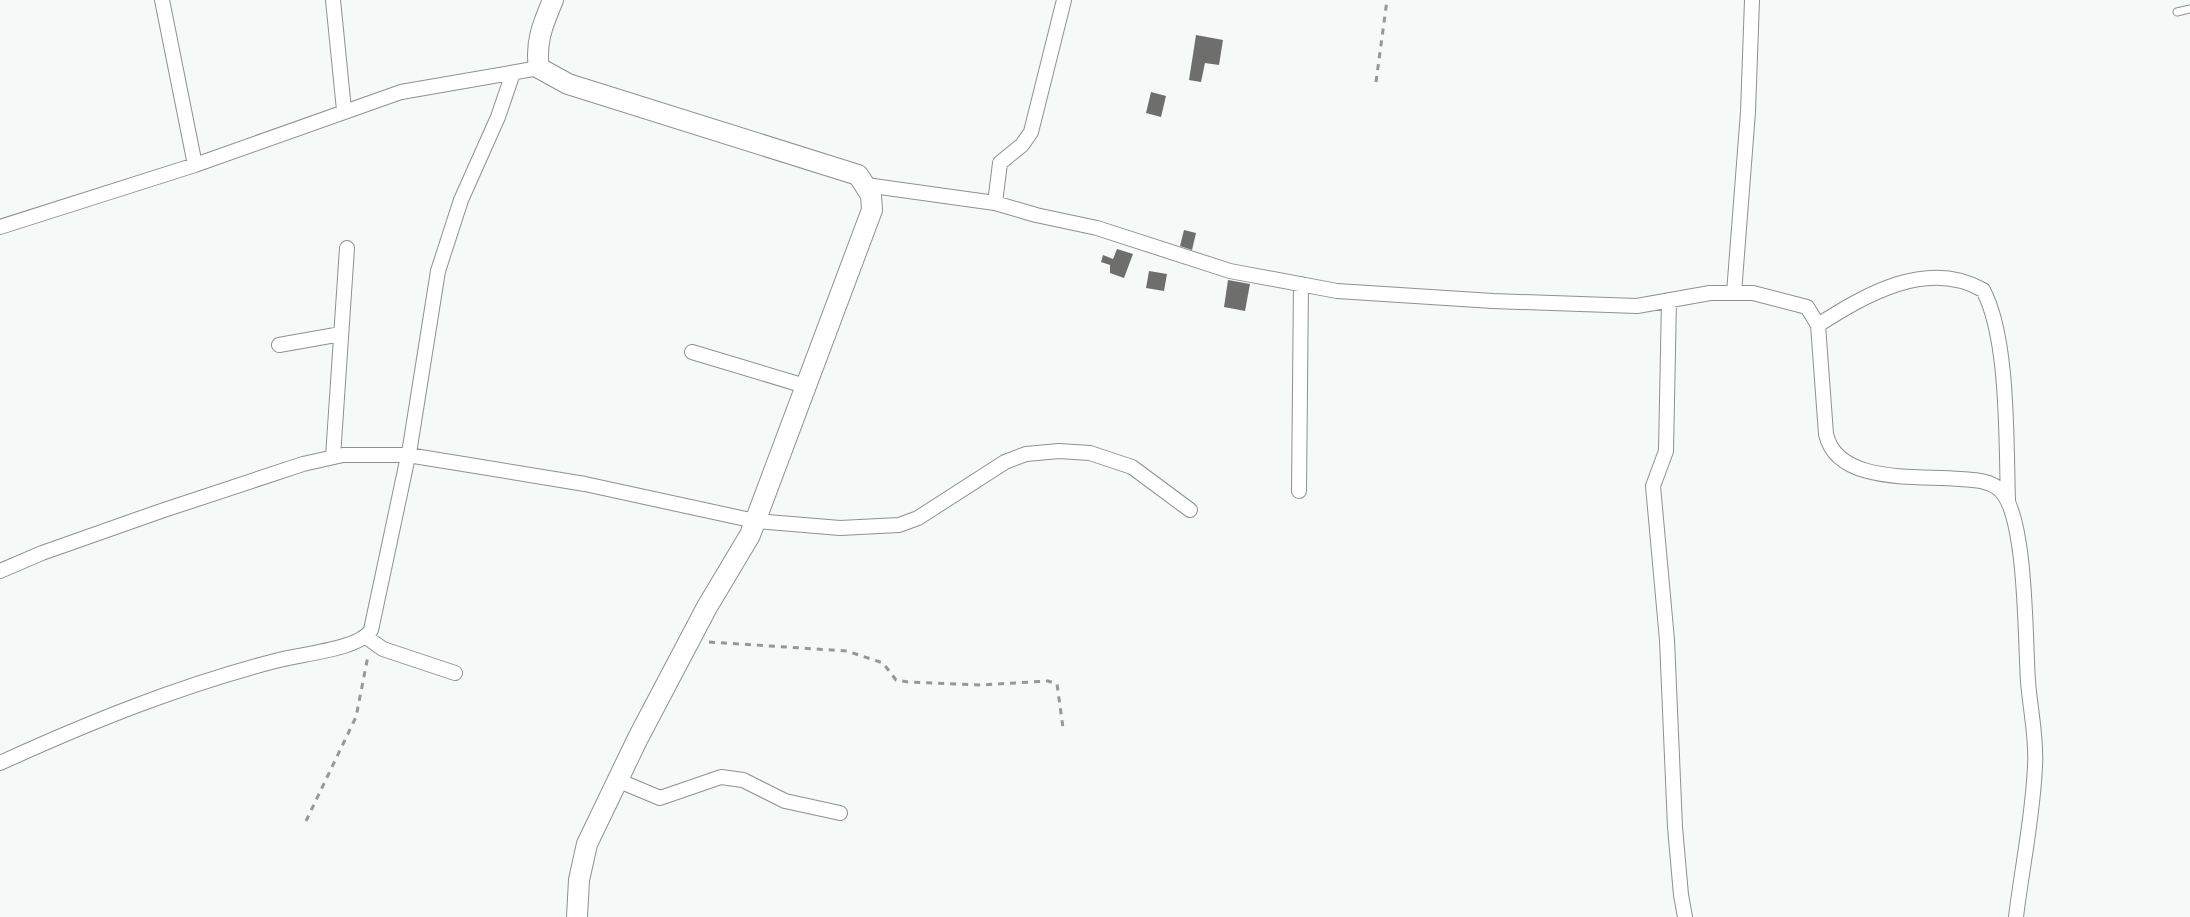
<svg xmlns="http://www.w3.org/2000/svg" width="2190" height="917" font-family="'Fira Sans Condensed',sans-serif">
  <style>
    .building { fill: #6e6f6c }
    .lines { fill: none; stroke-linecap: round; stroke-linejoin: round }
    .lane-casing { stroke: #8e918f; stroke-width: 9 }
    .street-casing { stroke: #8e918f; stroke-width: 16 }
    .secondary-casing { stroke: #8e918f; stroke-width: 22 }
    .path { stroke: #959896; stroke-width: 3; stroke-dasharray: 6 6; stroke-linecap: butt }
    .lane { stroke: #fff; stroke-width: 7 }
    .street { stroke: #fff; stroke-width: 14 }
    .secondary { stroke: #fff; stroke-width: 20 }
  </style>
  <rect width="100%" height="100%" fill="#f5f9f7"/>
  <!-- building -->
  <path class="building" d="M1196,35L1223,40L1219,65L1205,63L1201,82L1189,80Z
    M1151,92L1166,96L1161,117L1146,113Z
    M1184,230L1196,233L1192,250L1180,246Z
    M1117,249L1133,254L1124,278L1110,273V265L1101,262L1103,255L1113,259Z
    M1149,271L1167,274L1164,291L1146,288Z
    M1228,280L1250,284L1245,311L1224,307Z"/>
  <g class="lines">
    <defs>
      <path id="lane" d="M2177,12L2190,9"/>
      <path id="street" d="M162,0L195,165
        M333,0L344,110
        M866,185L995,203L1036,215L1097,228L1230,271L1337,291L1493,301L1637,306L1710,293H1753L1807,307L1818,325L1826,434C1837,485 1919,475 1960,479C1973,480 1990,480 2000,490C2027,515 2025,641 2028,681C2030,709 2037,738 2035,766C2033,816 2022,867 2016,917
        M995,203L1000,163L1022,145L1031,132L1064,0
        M0,227L195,165L401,92L539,68
        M1734,293L1748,112L1752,0
        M1669,300L1666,451L1653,486L1667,640L1675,827L1681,895L1685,917
        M1818,325C1865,295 1927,258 1983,290C2009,338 2006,444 2008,500
        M279,345L341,334
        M692,352L805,386
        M333,457L347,248
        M1299,491L1301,284
        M0,571L42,553L164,510L303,464L343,455H408L585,484L755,521L840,528L899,525L918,518L1005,462L1026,454L1059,451L1090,453L1132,467L1190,510
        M366,637L383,649L455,673
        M0,763C90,722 179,686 275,661C298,654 359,650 371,630L410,447L438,271L461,200L498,117L513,73
        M617,780L660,798L721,777L743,780L785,801L840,813"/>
      <path id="secondary" d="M553,0C543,24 535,42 539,68L568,84L858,175L871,195L872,210L750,535L707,607L638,738L587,844L579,880L577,917"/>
    </defs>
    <!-- lane casing -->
    <use href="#lane" class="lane-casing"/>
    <!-- street casing -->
    <use href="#street" class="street-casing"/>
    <!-- secondary casing -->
    <use href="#secondary" class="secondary-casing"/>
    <!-- path -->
    <path class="path" d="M1376,82L1387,0
      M709,642L847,651L883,663L896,680L908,682L980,685L1048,681L1057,684L1063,728
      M306,821L356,717L368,656"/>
    <!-- lane -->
    <use href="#lane" class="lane"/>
    <!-- street -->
    <use href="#street" class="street"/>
    <!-- secondary -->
    <use href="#secondary" class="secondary"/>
  </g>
</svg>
